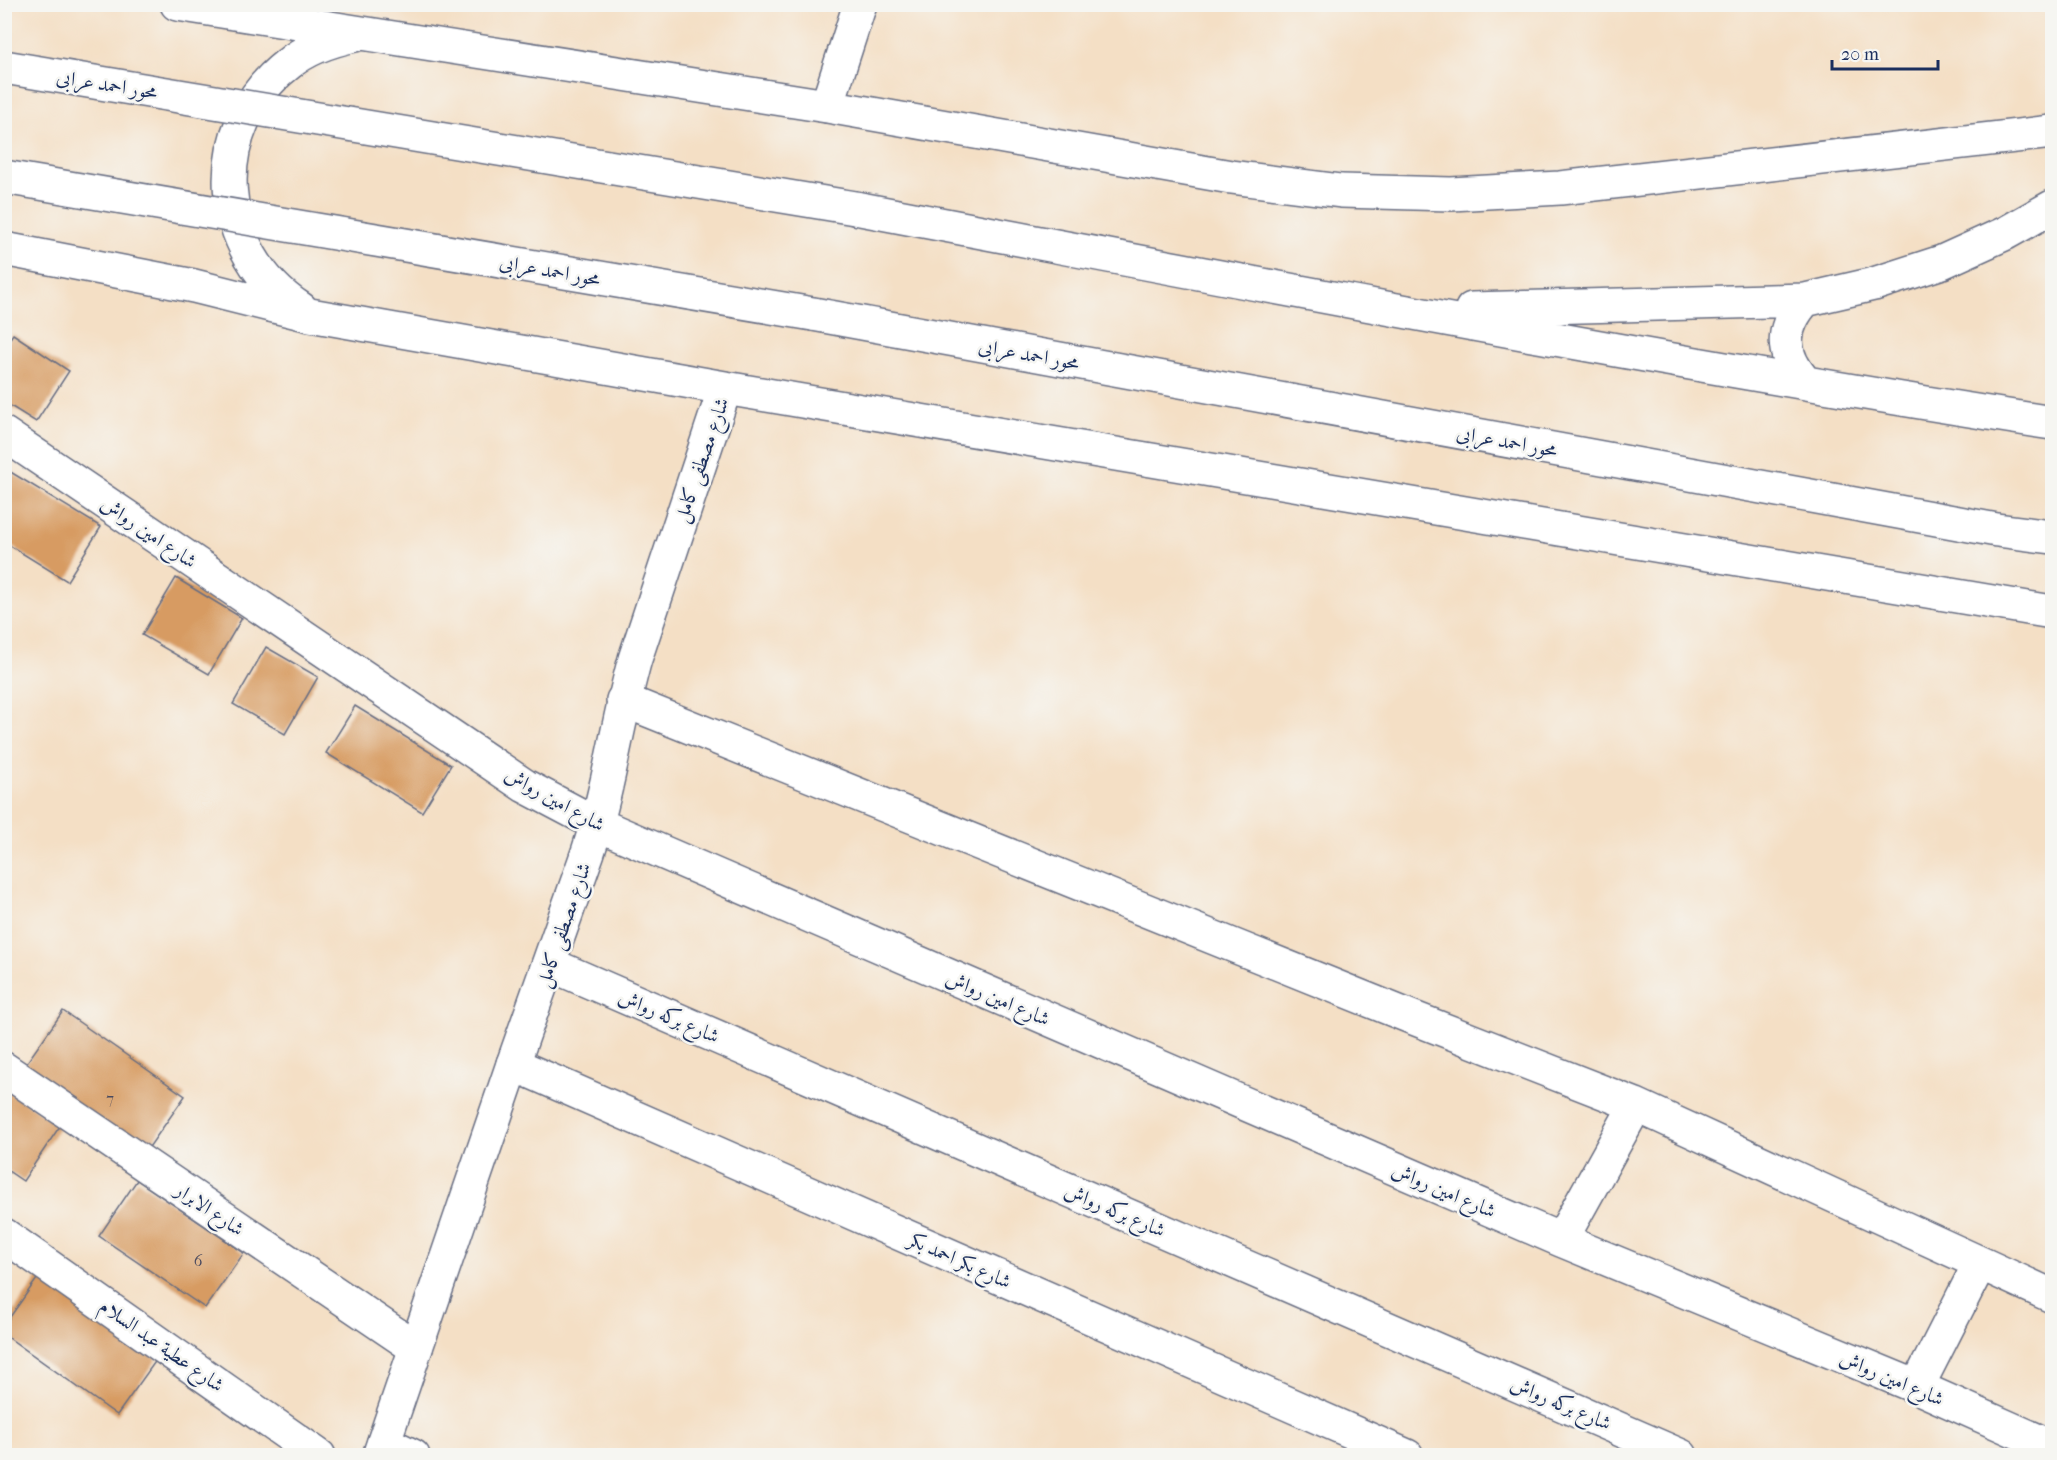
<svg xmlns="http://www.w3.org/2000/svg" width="2057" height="1460" font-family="'IM FELL French Canon',Amiri,serif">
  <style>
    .building { fill: #d79b62 }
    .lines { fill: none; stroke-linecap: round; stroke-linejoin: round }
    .street-casing { stroke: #676d82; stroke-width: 36 }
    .secondary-casing { stroke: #676d82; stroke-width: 36 }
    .highway-casing { stroke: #676d82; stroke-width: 36 }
    .street { stroke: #fff; stroke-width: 33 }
    .secondary { stroke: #fff; stroke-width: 33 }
    .highway { stroke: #fff; stroke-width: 33 }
    .highway-bridge-casing { stroke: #676d82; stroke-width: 36; stroke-linecap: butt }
    .highway-bridge { stroke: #fff; stroke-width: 33 }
    .labels { text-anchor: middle; stroke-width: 5; stroke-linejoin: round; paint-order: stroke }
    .number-label { font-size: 16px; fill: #4a4a5f }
    .street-label { font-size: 20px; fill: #1b2f5e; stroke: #f6f6f2 }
  </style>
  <rect width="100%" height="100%" fill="#f6f6f2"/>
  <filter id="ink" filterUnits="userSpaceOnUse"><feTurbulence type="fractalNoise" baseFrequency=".0167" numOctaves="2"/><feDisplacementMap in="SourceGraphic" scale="12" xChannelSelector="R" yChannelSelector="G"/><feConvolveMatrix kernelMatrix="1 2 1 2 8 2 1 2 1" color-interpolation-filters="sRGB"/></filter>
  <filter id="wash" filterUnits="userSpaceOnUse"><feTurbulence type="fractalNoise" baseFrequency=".008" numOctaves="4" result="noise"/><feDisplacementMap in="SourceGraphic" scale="24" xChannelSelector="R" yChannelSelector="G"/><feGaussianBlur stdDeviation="1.35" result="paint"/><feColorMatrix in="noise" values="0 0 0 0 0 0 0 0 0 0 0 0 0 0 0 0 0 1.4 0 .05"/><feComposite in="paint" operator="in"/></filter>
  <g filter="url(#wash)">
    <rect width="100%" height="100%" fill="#f4dfc5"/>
    <g id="blocks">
      <!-- building -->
      <path class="building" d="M13,334L69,371L36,422L4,402V347Z
        M4,468L101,527L67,581L4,542Z
        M176,578L242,618L209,674L142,635Z
        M266,647L318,677L285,734L233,704Z
        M355,706L451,765L422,812L326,753Z
        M63,1011L185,1096L145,1153L23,1068Z
        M4,1088L60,1126L23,1181L4,1168Z
        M137,1180L244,1253L205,1308L99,1236Z
        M39,1276L157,1359L117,1415L5,1335V1324Z"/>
    </g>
  </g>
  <g filter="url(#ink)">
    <use href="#blocks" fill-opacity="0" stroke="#676d82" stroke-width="1.5"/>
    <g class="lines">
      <defs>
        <path id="street" d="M4,434L525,786L597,824L1561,1240L1917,1387L2052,1447
          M623,700L1411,1017L1636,1105L2052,1296
          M549,964L1681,1456
          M513,1064L1407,1456
          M4,1069L416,1348
          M4,1235L319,1456
          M1561,1240L1636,1105
          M1917,1387L1980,1263
          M384,1442L413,1456"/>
        <path id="secondary" d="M177,4L827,106L1231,177L1341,191L1451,194L1560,188L2052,132
          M827,106L860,4
          M4,249L194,286L310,315L725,388L2052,612
          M301,309C214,253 204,129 288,64C307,48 331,40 355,35
          M379,1456L513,1064L588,852C609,789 617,723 635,659L725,388"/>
        <path id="highway" d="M855,208C1253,283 1652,361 2052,423
          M1805,300C1780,328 1780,354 1805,382
          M1472,309L1805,300L1874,284L1942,262L2006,233L2052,207
          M813,314L1997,530L2052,537"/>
      </defs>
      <!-- street casing -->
      <use href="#street" class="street-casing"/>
      <!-- secondary casing -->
      <use href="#secondary" class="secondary-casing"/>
      <!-- highway casing -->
      <use href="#highway" class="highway-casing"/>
      <!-- street -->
      <use href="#street" class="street"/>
      <!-- secondary -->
      <use href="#secondary" class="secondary"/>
      <!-- highway -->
      <use href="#highway" class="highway"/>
      <defs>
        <path id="highway-bridge" d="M4,67L855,208
          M4,177L813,314"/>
      </defs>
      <!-- highway-bridge casing -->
      <use href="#highway-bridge" class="highway-bridge-casing"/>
      <!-- highway-bridge -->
      <use href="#highway-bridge" class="highway-bridge"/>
    </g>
  </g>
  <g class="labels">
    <!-- number labels -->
    <g class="number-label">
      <text x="110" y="1104">7</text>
      <text x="198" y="1266">6</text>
    </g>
    <!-- street labels -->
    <g class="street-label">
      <text transform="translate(107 84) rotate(9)" y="7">محور احمد عرابى</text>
      <text transform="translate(550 270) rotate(10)" y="7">محور احمد عرابى</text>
      <text transform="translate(1029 354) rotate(10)" y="7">محور احمد عرابى</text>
      <text transform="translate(1507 441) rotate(10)" y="7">محور احمد عرابى</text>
      <text transform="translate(701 460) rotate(-71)" y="7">شارع مصطفى كامل</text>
      <text transform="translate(149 532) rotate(34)" y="7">شارع امين رواش</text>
      <text transform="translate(555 799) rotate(29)" y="7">شارع امين رواش</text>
      <text transform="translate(563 925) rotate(-71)" y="7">شارع مصطفى كامل</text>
      <text transform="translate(998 998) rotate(23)" y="7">شارع امين رواش</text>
      <text transform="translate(669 1016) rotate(23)" y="7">شارع بركه رواش</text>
      <text transform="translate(1444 1190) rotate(23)" y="7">شارع امين رواش</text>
      <text transform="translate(210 1209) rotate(34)" y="7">شارع الابرار</text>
      <text transform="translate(1115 1210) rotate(23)" y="7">شارع بركه رواش</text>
      <text transform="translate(960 1260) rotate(24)" y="7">شارع بكر احمد بكر</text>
      <text transform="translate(162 1345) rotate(35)" y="7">شارع عطية عبد السلام</text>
      <text transform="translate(1892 1378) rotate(23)" y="7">شارع امين رواش</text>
      <text transform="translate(1561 1403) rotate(23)" y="7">شارع بركه رواش</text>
    </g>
  </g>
  <!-- margin -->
  <rect width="2057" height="1460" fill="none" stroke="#f6f6f2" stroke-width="24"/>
  <!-- scale -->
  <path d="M1832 60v9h106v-9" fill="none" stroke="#1b2f5e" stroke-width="3"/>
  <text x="1841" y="60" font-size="18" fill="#1b2f5e" stroke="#f6f6f2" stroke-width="4.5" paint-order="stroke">20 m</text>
</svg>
